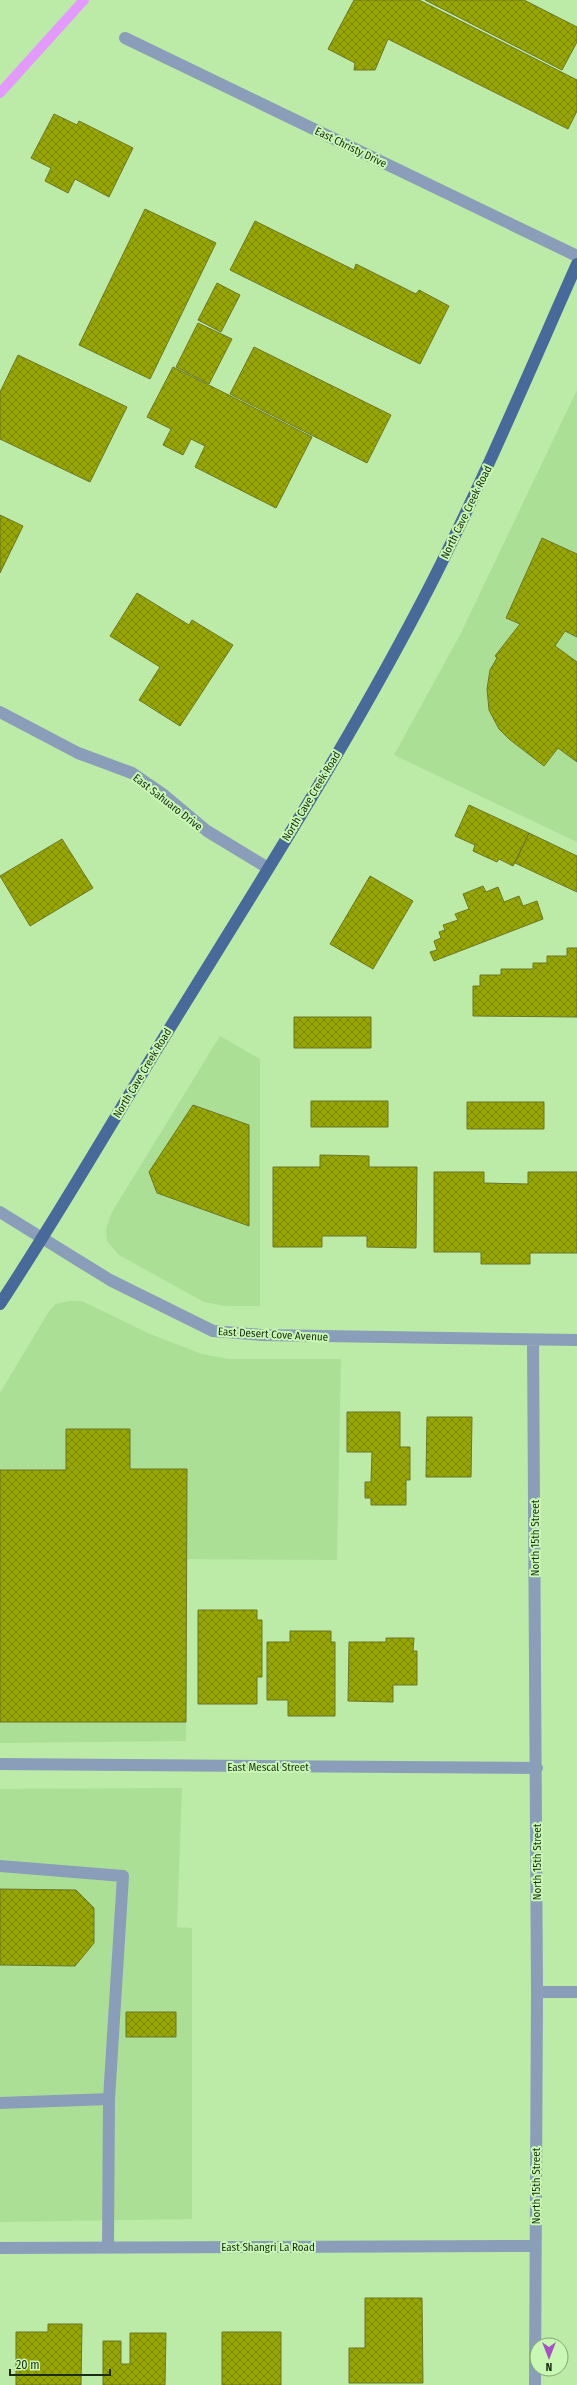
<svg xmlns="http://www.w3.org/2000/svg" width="577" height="2385" font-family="'Fira Sans Condensed',sans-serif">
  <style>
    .built { fill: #acdf96 }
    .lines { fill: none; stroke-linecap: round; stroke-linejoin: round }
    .stream { stroke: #e399fe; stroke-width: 10 }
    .building { fill: url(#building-cross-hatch); stroke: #6c7729 }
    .minor { stroke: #8a9eb9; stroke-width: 12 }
    .major { stroke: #476a9a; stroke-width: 12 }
    .labels { text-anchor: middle; stroke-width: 4; stroke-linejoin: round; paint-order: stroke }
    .street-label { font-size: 11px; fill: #1a2c12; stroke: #c9f8b4 }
  </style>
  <defs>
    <pattern id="building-cross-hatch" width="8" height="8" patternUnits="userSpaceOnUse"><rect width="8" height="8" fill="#97a601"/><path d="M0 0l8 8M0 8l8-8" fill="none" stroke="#7a8702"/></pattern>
  </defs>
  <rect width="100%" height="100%" fill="#bceaa7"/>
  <!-- built -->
  <path class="built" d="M577,390V842L394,755L460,635Z
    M220,1036L260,1059V1306H226L204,1302L119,1255L107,1241L106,1229L112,1212Z
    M69,1301H82L150,1334L202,1354L229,1359H341L337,1560L187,1559L186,1741L0,1743V1393L49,1311L56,1304Z
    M182,1788L177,1927L192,1928V2219L0,2222V1789Z"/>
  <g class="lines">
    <!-- stream -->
    <path class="stream" d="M0,93L84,0"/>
  </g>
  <!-- building -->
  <path class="building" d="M354,0H419L577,80V111L568,129L388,39L375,70H354L355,63L328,49Z
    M425,0H524L577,27V42L562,70Z
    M54,114L77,125L79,121L133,148L109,197L75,179L68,193L45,181L51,168L31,158Z
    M145,209L216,243L150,379L79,345Z
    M255,221L354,270L356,264L416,294L419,290L449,306L420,364L230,270Z
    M217,283L240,295L221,332L198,320Z
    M198,323L232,339L209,384L176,367Z
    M254,347L391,415L367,463L230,394Z
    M18,355L127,407L90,482L0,439V392Z
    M173,367L312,437L276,508L195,467L205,446L191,439L183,455L163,445L171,429L147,417Z
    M0,515L23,526L0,573Z
    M542,538L577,554V637L565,631L555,646L577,662V762L558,748L544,766L509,739L499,729L489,710L487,689L490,670L497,658L495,656L520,624L506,618Z
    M137,593L189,625L192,620L233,645L180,726L139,700L160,667L110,636Z
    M469,805L529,833L513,866L499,859L497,862L473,851L475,845L455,836Z
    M529,833L577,856V892L515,863Z
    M62,839L93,888L30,926L0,876Z
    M370,876L413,901L373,969L330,944Z
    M483,886L486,892L498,887L504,902L519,896L523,906L537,901L543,919L434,961L430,952L437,950L434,941L441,938L439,932L445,930L443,925L458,920L455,914L469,909L463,894Z
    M567,948H577V1017L473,1016V986H480V975H501V969H533V963H547V956H567Z
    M294,1017H371V1048H294Z
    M311,1101H388V1127H311Z
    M467,1102H544V1129H467Z
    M193,1105L249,1125V1226L157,1193L149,1172Z
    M320,1155L369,1156V1167H417L416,1248L367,1247V1236H322V1247H273V1167H320Z
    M434,1172H484V1183L528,1184V1172H577V1253H530V1264H481V1252H434Z
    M347,1412H400V1447H410V1480H406V1505H371V1498H365V1482H371L372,1452H347Z
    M427,1417H472L471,1477H426Z
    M66,1429H130V1469H187L186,1722H0V1470H66Z
    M198,1610H257V1620H262V1677H257V1704H198Z
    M290,1631H331V1642H335V1716H288V1700H267V1642H290Z
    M386,1638H414L413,1651H417V1685H393V1702L348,1701L349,1642H386Z
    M0,1889L76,1890L94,1908V1943L75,1966L0,1965Z
    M126,2012H176V2037H126Z
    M365,2298H422L423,2383H349V2348H365Z
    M48,2324H82L81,2385H16V2332H48Z
    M222,2332H281V2385H222Z
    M130,2333H166L165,2385H103V2341H121V2364H130Z"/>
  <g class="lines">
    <!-- minor -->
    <path class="minor" d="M125,38L577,256
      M0,712L78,753L132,773L164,795L207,831L268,868
      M0,1212L110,1280L213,1331L262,1335L577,1340
      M533,1340L537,1992L535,2385
      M0,1764L537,1768
      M0,1866L123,1876L109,2099
      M537,1992H577
      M0,2103L109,2099L108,2247
      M0,2248L535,2246"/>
    <!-- major -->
    <path class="major" d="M0,1304C62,1210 117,1113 176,1018C265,874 356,731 433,580C485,477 530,370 577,264"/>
  </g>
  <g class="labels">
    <!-- street labels -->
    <g class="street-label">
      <text transform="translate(351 147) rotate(26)" y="4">East Christy Drive</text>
      <text transform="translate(466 512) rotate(-64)" y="4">North Cave Creek Road</text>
      <text transform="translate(311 796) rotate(-59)" y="4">North Cave Creek Road</text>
      <text transform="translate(168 802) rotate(38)" y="4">East Sahuaro Drive</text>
      <text transform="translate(142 1073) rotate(-59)" y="4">North Cave Creek Road</text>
      <text transform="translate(273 1334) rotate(3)" y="4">East Desert Cove Avenue</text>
      <text transform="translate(535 1538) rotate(-90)" y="4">North 15th Street</text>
      <text x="268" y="1771">East Mescal Street</text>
      <text transform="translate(537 1862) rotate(-90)" y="4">North 15th Street</text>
      <text transform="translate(536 2186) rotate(-90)" y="4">North 15th Street</text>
      <text x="268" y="2251">East Shangri La Road</text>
    </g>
  </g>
  <!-- north arrow -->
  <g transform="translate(549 2357) rotate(180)"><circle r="19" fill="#c9f8b4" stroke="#83a673"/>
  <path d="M0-3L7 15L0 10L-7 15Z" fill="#a553c2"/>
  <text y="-6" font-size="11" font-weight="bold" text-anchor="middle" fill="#1a2c12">N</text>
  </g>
  <!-- scale -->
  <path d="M10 2369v6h100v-6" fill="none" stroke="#1a2c12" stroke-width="2"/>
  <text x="16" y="2369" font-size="12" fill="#1a2c12" stroke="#c9f8b4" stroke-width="3" paint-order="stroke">20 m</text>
</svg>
